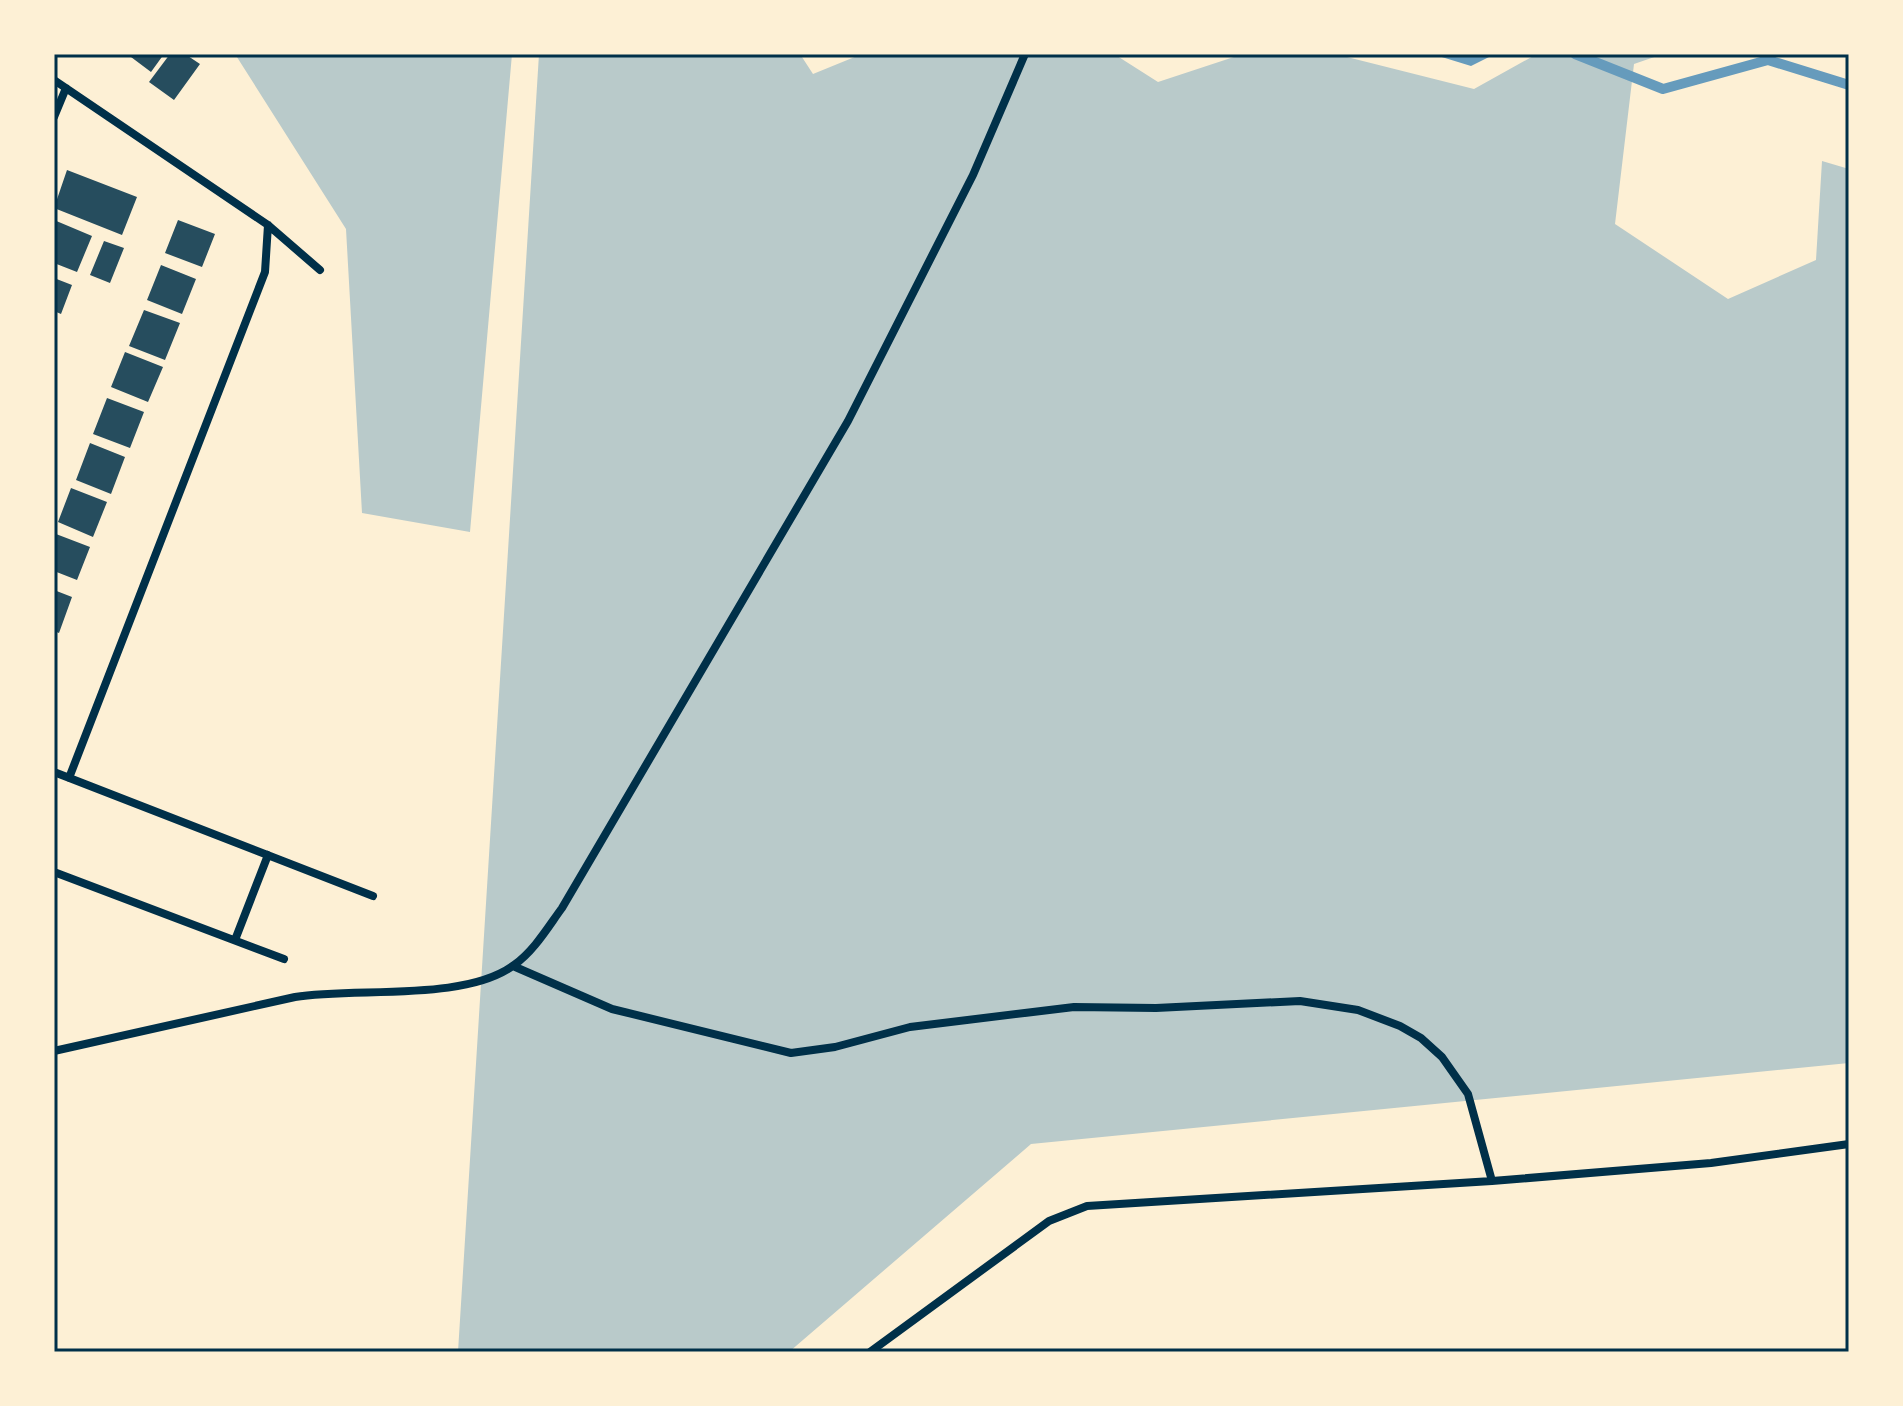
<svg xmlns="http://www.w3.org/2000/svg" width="1903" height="1406" font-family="Overpass,sans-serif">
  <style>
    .green { fill: #b9caca }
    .water { fill: #669bbc }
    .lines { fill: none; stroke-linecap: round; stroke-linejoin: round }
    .stream { stroke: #669bbc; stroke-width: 10 }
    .building { fill: #264d5e }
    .minor { stroke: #003049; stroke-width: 8 }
    .neatline { fill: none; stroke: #003049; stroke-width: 3 }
  </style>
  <rect width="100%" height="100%" fill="#fdf0d5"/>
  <!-- green -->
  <path class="green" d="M235,54H512L470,532L362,513L346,229Z
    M539,54H800L813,74L862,54H1114L1158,82L1243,54H1335L1474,89L1537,54H1663L1634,64L1615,224L1728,299L1816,260L1822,161L1849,169V1063L1031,1144L789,1352H458Z"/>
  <!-- water -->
  <path class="water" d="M1432,54H1495L1471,66Z"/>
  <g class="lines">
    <!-- stream -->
    <path class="stream" d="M1575,54L1663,89L1768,60L1849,85"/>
  </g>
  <!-- building -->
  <path class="building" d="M134,54H164L151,72L131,57Z
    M170,54H185L200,64L174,100L149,82Z
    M67,170L137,197L122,235L54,208Z
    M54,220L92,236L77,272L54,263Z
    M178,220L215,234L202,267L165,253Z
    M104,241L124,248L110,283L90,275Z
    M161,265L196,279L182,314L147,300Z
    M54,278L72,285L61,314L54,311Z
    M144,310L180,323L165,360L129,346Z
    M125,352L163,367L148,402L111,387Z
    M107,398L144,412L130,448L93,434Z
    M90,443L125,457L111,494L76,480Z
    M71,488L107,502L93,537L58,522Z
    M56,534L90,547L77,580L54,571Z
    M54,590L72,597L59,633L54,631Z"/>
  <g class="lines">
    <!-- minor -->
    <path class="minor" d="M54,80L268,225L320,270
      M54,117L66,88
      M54,772L373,896
      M69,778L265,272L268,225
      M54,872L284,959
      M235,940L268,855
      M513,966L612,1009L791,1053L835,1047L910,1027L1074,1007L1156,1008L1300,1001L1358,1010L1400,1026L1421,1038L1442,1057L1468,1094L1492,1181
      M54,1051L295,997C357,987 464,1002 514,965C534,951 548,927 562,908L848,421L973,175L1025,54
      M870,1352L1049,1221L1087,1206L1492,1181L1711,1163L1849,1144"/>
  </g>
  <!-- border -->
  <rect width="1903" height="1406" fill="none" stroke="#fdf0d5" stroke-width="112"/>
  <rect x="56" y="56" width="1791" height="1294" class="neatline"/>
</svg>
